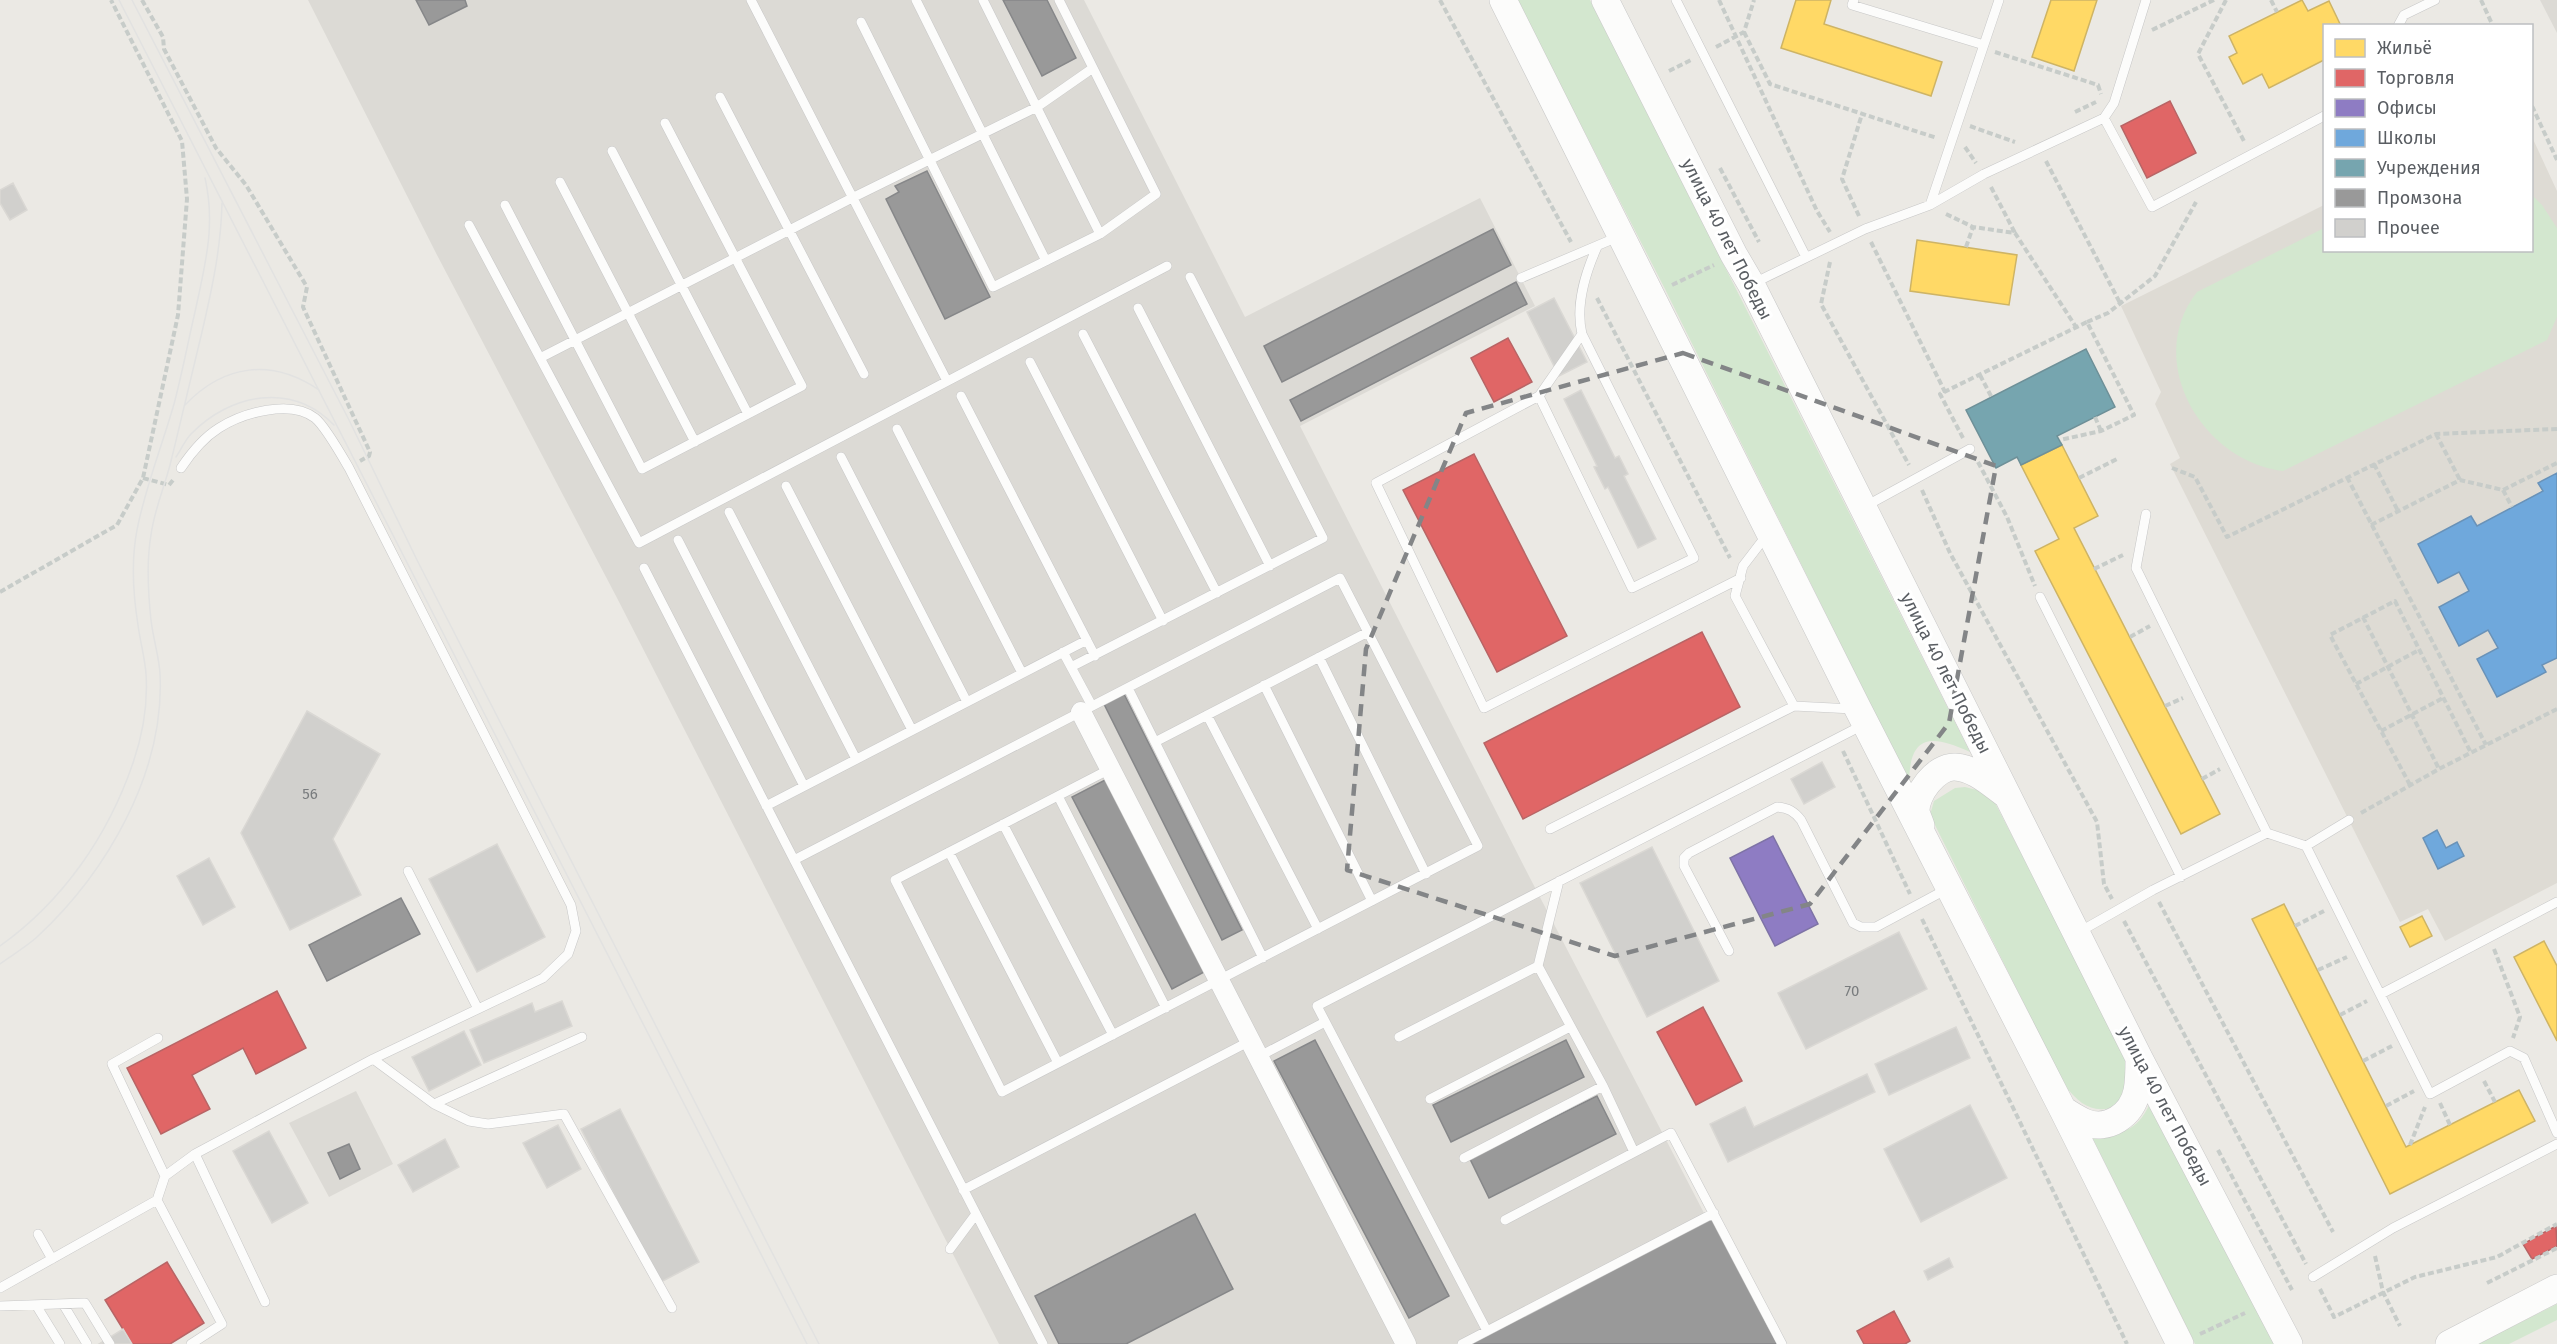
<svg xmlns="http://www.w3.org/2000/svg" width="2557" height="1344" font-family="'Fira Sans',sans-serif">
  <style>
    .industrial { fill: #dcdad5 }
    .education { fill: #dedbd4 }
    .green { fill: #d3e7cf }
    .homes { fill: #ffd966; stroke: #ceb465; stroke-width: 1.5 }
    .shops { fill: #e06666; stroke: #b86465; stroke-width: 1.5 }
    .offices { fill: #8e7cc3; stroke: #7e73a6; stroke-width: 1.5 }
    .schools { fill: #6fa8dc; stroke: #6992b8; stroke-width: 1.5 }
    .public { fill: #76a5af; stroke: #6e9098; stroke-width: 1.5 }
    .industry { fill: #999; stroke: #868789; stroke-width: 1.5 }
    .building { fill: #d1d0cd; stroke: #dad8d4; stroke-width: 1.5 }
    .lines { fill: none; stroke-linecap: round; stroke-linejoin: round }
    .lane-casing { stroke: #c7c7c7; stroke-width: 10 }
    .street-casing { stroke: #c7c7c7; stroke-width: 21 }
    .secondary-casing { stroke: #c8c8c8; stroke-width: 28 }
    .path { stroke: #c7ccc9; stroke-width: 4; stroke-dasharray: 6 3; stroke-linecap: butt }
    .lane { stroke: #fcfcfb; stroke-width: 9 }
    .street { stroke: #fcfcfb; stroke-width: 20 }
    .secondary { stroke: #fcfcfb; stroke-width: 27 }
    .tram { stroke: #e2e2e1; stroke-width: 1.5 }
    .marked { fill: none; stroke: #838587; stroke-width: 4.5; stroke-dasharray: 12 8; stroke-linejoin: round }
    .labels { text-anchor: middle; stroke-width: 6; stroke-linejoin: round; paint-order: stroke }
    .number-label { font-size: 15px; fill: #797c7e }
    .street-label { font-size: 18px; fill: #5a5e63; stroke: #fff }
  </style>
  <rect width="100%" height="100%" fill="#ebe9e4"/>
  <!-- industrial -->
  <path class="industrial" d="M308,0H1084L1245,317L1480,198L1535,306L1300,426L1530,878L1772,1344H999L616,596L437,255Z
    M2540,0H2557V33Z
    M356,1091L393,1164L329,1197L289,1123Z"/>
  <!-- education -->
  <path class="education" d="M2532,137L2557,191V883L2445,941L2428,909L2400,922L2170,464L2180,458L2155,404L2161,392L2121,306L2324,205V250H2532Z"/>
  <!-- green -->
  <path class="green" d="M1517,0H1590L1970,752C1932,735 1910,733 1909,782L1665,289Z
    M2532,195L2542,205L2557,228V317L2547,340L2283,471C2202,461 2143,361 2197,292L2324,228V250H2532Z
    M1965,787L1977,790L1994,801L2128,1060L2127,1090L2115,1107C2092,1114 2080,1104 2065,1086L1930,815L1934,801L1955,788Z
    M2150,1103L2275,1344H2195L2091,1135C2120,1134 2137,1133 2150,1103Z
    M2557,1304V1320L2509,1344H2478Z"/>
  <!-- homes -->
  <path class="homes" d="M1796,0H1831L1824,24L1942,62L1931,96L1781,48Z
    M2051,0H2097L2074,71L2032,57Z
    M2302,0L2308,11L2329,1L2341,26H2324V60L2269,88L2262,74L2243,84L2229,57L2237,53L2229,36Z
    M1917,240L2017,255L2009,305L1910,291Z
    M2062,445L2098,516L2074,528L2220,814L2181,834L2035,551L2059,539L2021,465Z
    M2284,904L2406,1147L2519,1090L2535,1121L2390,1194L2252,919Z
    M2422,916L2432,936L2410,947L2400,927Z
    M2544,941L2557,966V1041L2514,957Z"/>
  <!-- shops -->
  <path class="shops" d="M2170,101L2196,153L2147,178L2121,126Z
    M1508,338L1532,382L1494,402L1471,358Z
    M1474,454L1567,636L1497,672L1403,490Z
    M1702,632L1740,707L1523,819L1484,743Z
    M277,991L306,1048L256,1074L243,1048L192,1075L210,1109L161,1134L127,1068Z
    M1703,1007L1742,1081L1696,1105L1657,1032Z
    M2556,1226L2557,1246L2532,1259L2523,1244Z
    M167,1262L204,1323L170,1344H132L105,1300Z
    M1894,1311L1910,1341L1905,1344H1864L1857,1331Z"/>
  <!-- offices -->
  <path class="offices" d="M1773,836L1818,924L1775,946L1730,858Z"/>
  <!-- schools -->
  <path class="schools" d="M2557,473V658L2542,665L2546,672L2497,697L2477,659L2498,648L2488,630L2459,646L2439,607L2469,591L2459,572L2438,583L2418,544L2471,516L2477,526L2543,491L2538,483Z
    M2437,830L2446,848L2457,842L2464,856L2438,869L2423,838Z"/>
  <!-- public -->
  <path class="public" d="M2086,349L2115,407L2057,436L2062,445L2021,465L2017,457L1996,468L1966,410Z"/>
  <!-- industry -->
  <path class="industry" d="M416,0H465L467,6L429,25Z
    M1003,0H1047L1076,58L1042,76Z
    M927,171L990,297L945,319L886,199L899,192L895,186Z
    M1493,229L1511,265L1282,382L1264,346Z
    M1516,282L1527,304L1301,421L1290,400Z
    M1124,694L1242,930L1222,940L1104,704Z
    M1109,778L1208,970L1172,989L1072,797Z
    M401,898L420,934L327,981L309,945Z
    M1315,1040L1449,1296L1409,1318L1274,1061Z
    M1566,1040L1584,1077L1451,1142L1433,1105Z
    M1597,1096L1616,1134L1489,1198L1470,1159Z
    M349,1144L360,1169L340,1179L328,1153Z
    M1195,1214L1233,1289L1126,1344H1059L1035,1296Z
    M1712,1218L1777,1344H1467Z"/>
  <!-- building -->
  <path class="building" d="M13,183L27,210L10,220L0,203V190Z
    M1554,298L1587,362L1559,376L1527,312Z
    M1581,390L1615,458L1619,456L1628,474L1624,476L1656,539L1638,548L1608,487L1605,489L1594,467L1597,466L1564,399Z
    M307,711L380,754L333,839L361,895L290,930L241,833Z
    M1822,762L1835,787L1804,804L1791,779Z
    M497,844L545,937L477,972L429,879Z
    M1652,847L1719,981L1647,1017L1580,883Z
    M209,858L235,907L203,925L177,876Z
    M1899,932L1927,989L1806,1049L1778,993Z
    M562,1001L572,1026L484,1063L470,1030L532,1003L535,1012Z
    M1956,1027L1970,1058L1889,1095L1875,1064Z
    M464,1031L481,1065L429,1091L412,1057Z
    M1867,1074L1875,1092L1728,1162L1710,1124L1745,1107L1754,1127Z
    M1970,1105L2007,1178L1921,1222L1884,1149Z
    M620,1109L699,1262L659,1283L581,1129Z
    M558,1125L581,1169L547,1188L523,1143Z
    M269,1131L308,1203L272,1223L233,1151Z
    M445,1139L459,1167L413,1192L398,1165Z
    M1949,1258L1953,1267L1928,1280L1924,1271Z
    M123,1329L132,1344H99Z"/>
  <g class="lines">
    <defs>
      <path id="lane" d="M751,0L947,381
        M916,0L1046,261
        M983,0L1100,234
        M1676,0L1806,257
        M1854,0L1852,5L1984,45
        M861,22L993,287L1100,234L1156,194L1059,0
        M2398,26L2404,15L2435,0
        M720,97L864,374
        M2104,118L2152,207L2324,116
        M612,151L748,414
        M560,182L695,442
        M505,205L642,469L802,386L665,123
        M1930,205L1999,0
        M469,225L639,543L1167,266
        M1521,278L1620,236
        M1754,283L1865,229L1930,205L1984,174L2104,118L2114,103L2146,0
        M1138,308L1270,566
        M1083,334L1217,593
        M1582,334L1539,396L1632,588L1694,558L1582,334C1575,305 1585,274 1597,247
        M540,358L852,198L1037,107L1093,68
        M1030,362L1163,621
        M961,396L1095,656
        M1539,396L1376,483L1484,708L1741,578
        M897,429L1022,673
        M841,457L967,702
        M181,468C191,453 203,438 219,428C243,413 290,399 315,418C325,426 342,456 349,468L571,905L576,931L568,954L543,978L373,1059L195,1154
        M786,486L912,730
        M1864,507L1970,449
        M729,512L856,759
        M2146,514L2136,568L2267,833L2306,846L2430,1094L2510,1051L2524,1058L2557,1133
        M1766,536L1743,566L1735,596L1794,706L1853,709
        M678,540L804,786
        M644,568L1043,1344
        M2040,597L2181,877
        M1063,652L1092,706
        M1319,657L1426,874
        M1071,667L1323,538L1190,277
        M1264,685L1372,901
        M1128,688L1263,958
        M1207,715L1318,929
        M1155,742L1368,632
        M1058,796L1166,1008
        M766,806L1087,640
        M1003,824L1113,1035
        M1550,829L1794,706
        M2306,846L2349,820
        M949,852L1058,1063
        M794,860L1340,578L1478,846L1002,1092L895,880L1110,769
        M408,871L478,1009
        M1559,881L1538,966L1603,1086L1634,1152
        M2079,932L2153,890L2267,833
        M1729,951L1684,866V858L1689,853L1777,807C1788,808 1794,811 1801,820L1853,923L1861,927H1876L1947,889
        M2381,994L2557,902
        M1399,1037L1538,966
        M158,1038L112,1064L165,1176
        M1258,1057L1325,1022
        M373,1059L434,1104L582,1037
        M1430,1099L1570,1027
        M434,1104L469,1121L488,1124L564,1114L672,1308
        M1464,1158L1603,1086
        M963,1190L1250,1041
        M157,1200L165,1176L195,1154L265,1302
        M1505,1220L1671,1133L1782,1344
        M38,1234L52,1259
        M950,1249L976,1214
        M2313,1277L2393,1228L2557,1144
        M0,1288L157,1200L222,1324L191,1344
        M63,1304L87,1344
        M36,1305L60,1344
        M0,1306L85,1303L110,1344
        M1487,1331L1317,1006L1863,725
        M1462,1344L1714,1213"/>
      <path id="street" d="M1081,712L1406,1344"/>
      <path id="secondary" d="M1503,0L1858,709L2063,1110L2180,1344
        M1605,0L1734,255L1751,284L2139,1058L2289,1344
        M1921,826C1920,822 1917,816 1916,812C1915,794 1936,766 1955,767C1974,768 1990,783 2004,793
        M2063,1110C2070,1114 2077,1119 2084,1122C2108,1132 2132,1115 2137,1091C2139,1081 2139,1069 2139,1058
        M2449,1344L2557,1288"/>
    </defs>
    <!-- lane casing -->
    <use href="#lane" class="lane-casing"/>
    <!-- street casing -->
    <use href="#street" class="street-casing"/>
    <!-- secondary casing -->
    <use href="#secondary" class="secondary-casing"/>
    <!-- path -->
    <path class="path" d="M142,0L163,37L164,49L216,148L246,185L307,287L303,307L370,452L369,456L360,461
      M1440,0L1571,242
      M1719,0L1817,211L1830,232
      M2226,0L2198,54L2245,143
      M2271,0L2277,12
      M2481,0L2493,26
      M2152,30L2214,0
      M1744,32L1770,84L1937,138
      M1716,47L1744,32L1754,0
      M1995,52L2098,85L2101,94
      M1669,71L1691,60
      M2532,106L2557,160
      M2075,112L2096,102
      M1970,126L2015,142
      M1965,147L1976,163
      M2046,161L2120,303
      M1720,168L1759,242
      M1991,187L2015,233
      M1946,214L1973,227L2015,233L2076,327
      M1859,216L1842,179L1862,114
      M1871,242L1945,392
      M1966,247L1973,227
      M1830,262L1821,304L1909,465
      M1672,285L1714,265
      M1597,298L1730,558
      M2087,322L2108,313L2155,276L2196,202
      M1980,375L1992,398
      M2095,417L2101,431
      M2436,434L2460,480
      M1963,438L1940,394L2087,322L2134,415L2101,431L2060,440
      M1978,462L2007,517L2035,586
      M2374,464L2398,511
      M2172,468L2195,477L2227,537L2436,434L2557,429
      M2347,477L2486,745
      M143,478L169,485L174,479
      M2079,478L2117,459
      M1922,490L1950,553L2097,822L2104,884L2112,899
      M2503,490L2512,507
      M2371,525L2460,480L2503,490L2557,463
      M2094,569L2123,555
      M0,592L117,525L143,478L178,315L187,199L182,141L111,0
      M2363,617L2439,769
      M2130,637L2150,626
      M2356,684L2419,650
      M2165,706L2183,698
      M2381,731L2443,698
      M1843,751L1910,894
      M2202,779L2220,769
      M2410,785L2330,635L2395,601L2471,753
      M2361,813L2439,769L2557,709
      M2159,902L2333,1232
      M1922,919L2127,1344
      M2124,921L2306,1264
      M2295,926L2324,911
      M2494,949L2520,1017L2513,1038
      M2318,970L2347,957
      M2340,1015L2367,1001
      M2363,1061L2392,1046
      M2484,1081L2495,1102
      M2440,1103L2450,1125
      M2386,1106L2414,1091
      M2410,1145L2425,1107
      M2218,1150L2292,1290
      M2375,1256L2383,1292L2400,1326
      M2487,1283L2557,1248
      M2320,1289L2334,1317L2415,1277L2497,1257L2557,1224
      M2200,1334L2245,1313"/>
    <!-- lane -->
    <use href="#lane" class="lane"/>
    <!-- street -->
    <use href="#street" class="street"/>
    <!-- secondary -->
    <use href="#secondary" class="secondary"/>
    <!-- tram -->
    <path class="tram" d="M119,0L807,1344
      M132,0L349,420L417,560L819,1344
      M185,405C224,364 272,358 319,390
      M176,457C181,450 185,440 191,434C231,393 292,382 334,425
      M0,946C63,901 108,836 133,763C143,734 148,704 146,674C145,658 140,641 138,625C133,594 131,561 137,530C145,488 162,446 174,404C182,374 188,342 195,312C205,265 216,226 205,178
      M0,964C12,955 26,947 37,937C107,872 165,772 160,674C159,656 153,638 151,620C148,592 146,563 151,535C154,511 164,488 170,465C181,421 191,377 202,332C212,289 221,248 222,203"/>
  </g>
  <!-- marked area -->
  <path class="marked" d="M1683,353L1996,466L1949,723L1810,904L1615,956L1347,870L1366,649L1466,413Z"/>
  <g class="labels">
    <!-- number labels -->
    <g class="number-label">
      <text x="310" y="799">56</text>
      <text x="1852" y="996">70</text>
    </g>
    <!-- street labels -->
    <g class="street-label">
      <text transform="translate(1727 239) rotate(63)" y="6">улица 40 лет Победы</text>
      <text transform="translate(1946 673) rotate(63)" y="6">улица 40 лет Победы</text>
      <text transform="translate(2165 1106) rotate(62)" y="6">улица 40 лет Победы</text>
    </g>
  </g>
  <!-- legend -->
  <rect x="2323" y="24" width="210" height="228" fill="#ffffff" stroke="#bdbfc1" stroke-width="1.5"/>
  <rect x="2335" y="39" width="30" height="18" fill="#ffd966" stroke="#bdbfc1" stroke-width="1.5"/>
  <text x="2377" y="54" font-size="18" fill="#5a5e63">Жильё</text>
  <rect x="2335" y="69" width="30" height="18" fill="#e06666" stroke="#bdbfc1" stroke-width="1.5"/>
  <text x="2377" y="84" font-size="18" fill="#5a5e63">Торговля</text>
  <rect x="2335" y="99" width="30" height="18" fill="#8e7cc3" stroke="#bdbfc1" stroke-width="1.5"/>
  <text x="2377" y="114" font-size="18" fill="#5a5e63">Офисы</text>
  <rect x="2335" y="129" width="30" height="18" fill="#6fa8dc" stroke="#bdbfc1" stroke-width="1.5"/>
  <text x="2377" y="144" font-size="18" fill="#5a5e63">Школы</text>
  <rect x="2335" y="159" width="30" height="18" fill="#76a5af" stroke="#bdbfc1" stroke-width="1.5"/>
  <text x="2377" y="174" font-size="18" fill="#5a5e63">Учреждения</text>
  <rect x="2335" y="189" width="30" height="18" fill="#999999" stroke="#bdbfc1" stroke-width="1.5"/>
  <text x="2377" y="204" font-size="18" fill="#5a5e63">Промзона</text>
  <rect x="2335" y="219" width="30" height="18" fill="#d1d0cd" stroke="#bdbfc1" stroke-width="1.5"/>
  <text x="2377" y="234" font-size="18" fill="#5a5e63">Прочее</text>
</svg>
